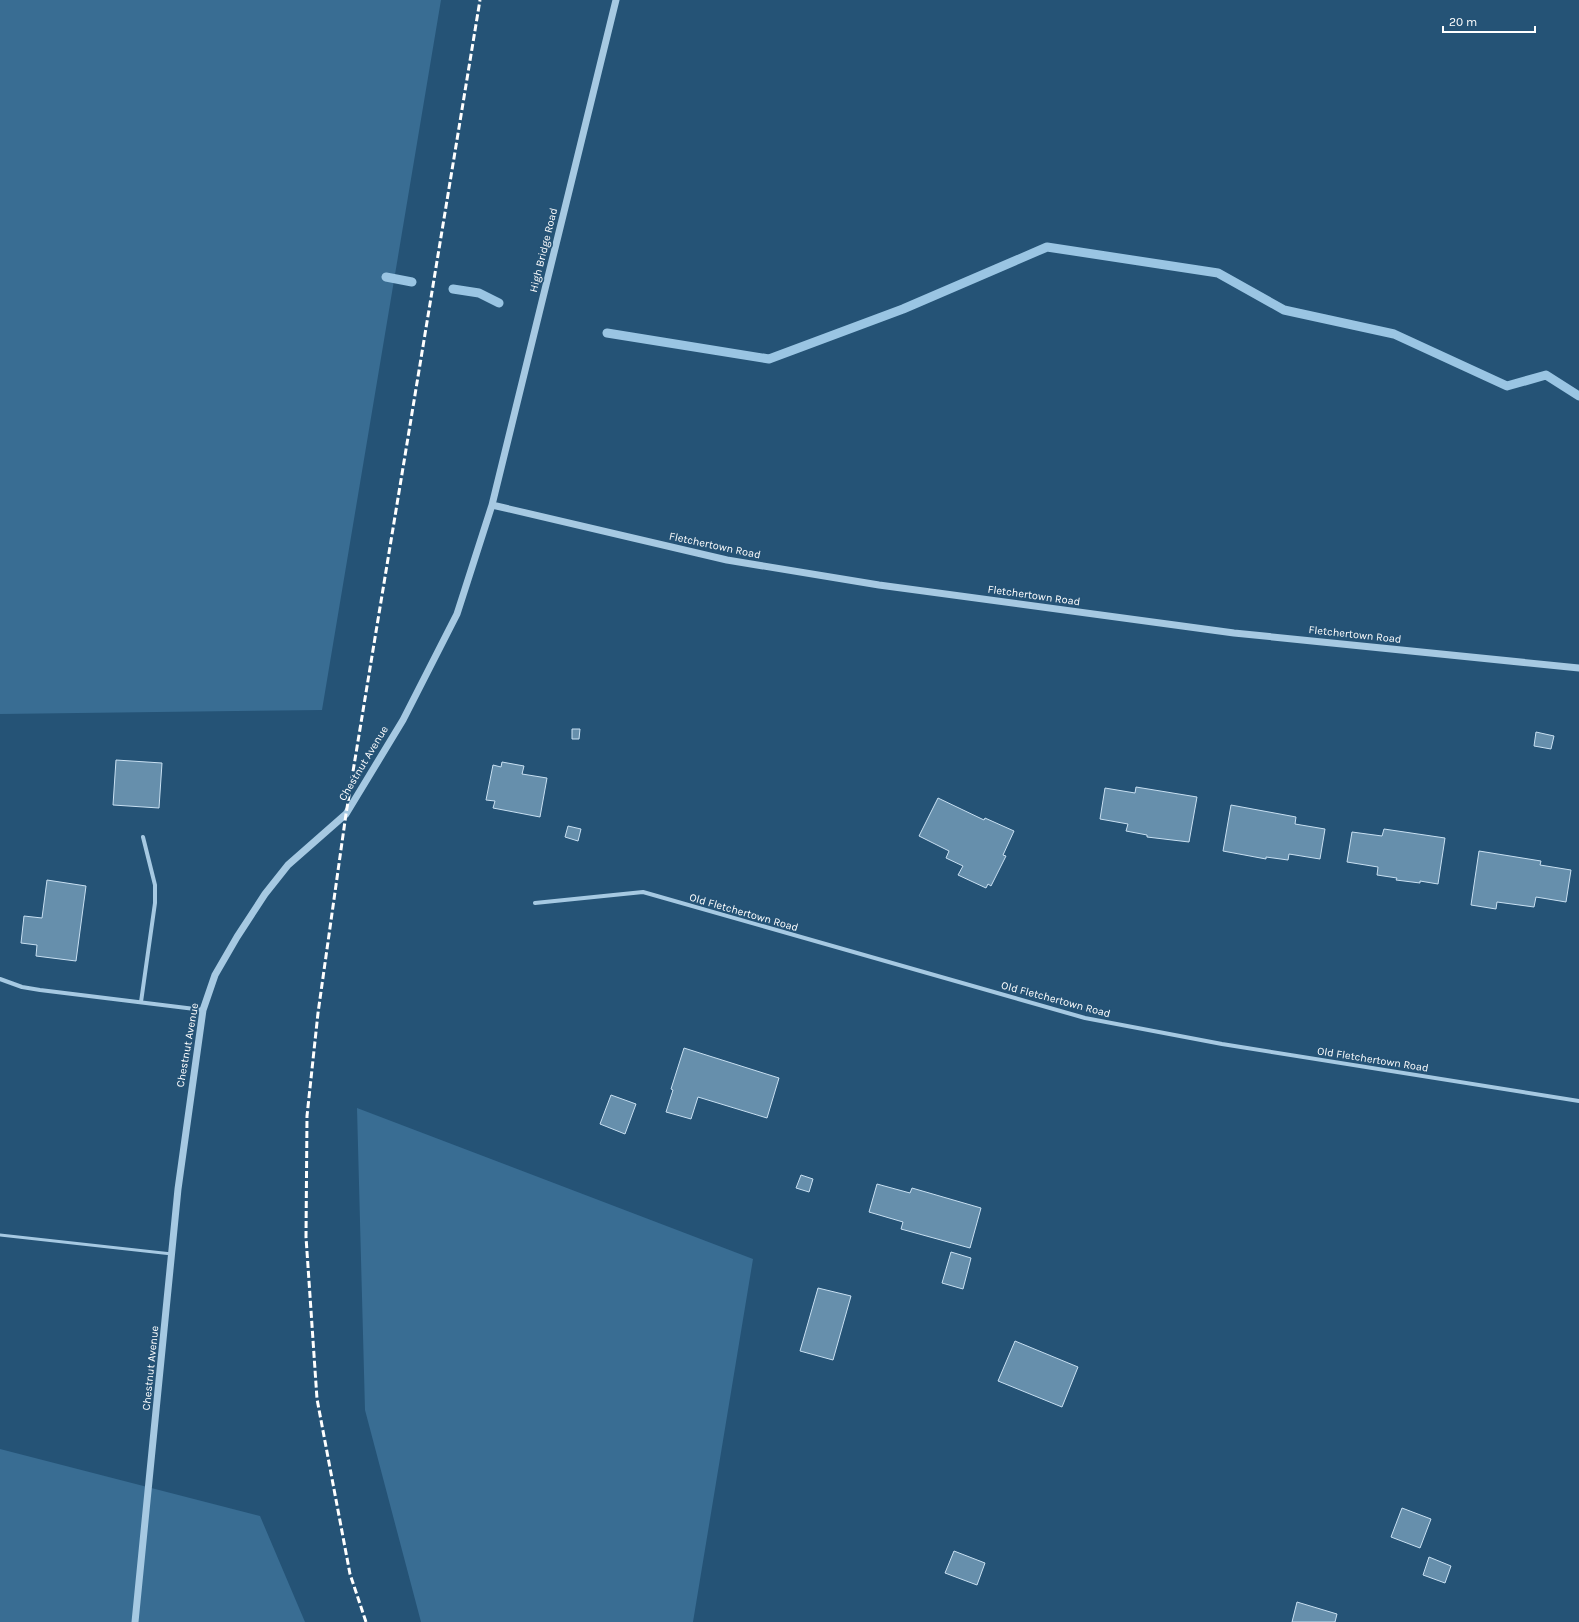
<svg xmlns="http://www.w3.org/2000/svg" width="1579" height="1622" font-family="Karla,sans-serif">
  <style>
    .green { fill: #396d93 }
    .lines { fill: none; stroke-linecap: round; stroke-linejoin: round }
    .stream { stroke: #9ac5e3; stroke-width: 9 }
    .building { fill: #668fac; stroke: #c8e0f2 }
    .service { stroke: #a6c9e2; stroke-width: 3 }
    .minor { stroke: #a6c9e2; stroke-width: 4 }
    .tertiary { stroke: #a6c9e2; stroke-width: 7 }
    .rail { stroke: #fff; stroke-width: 3; stroke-dasharray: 7 3; stroke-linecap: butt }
    .labels { text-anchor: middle; stroke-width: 3.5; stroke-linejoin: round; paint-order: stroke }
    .street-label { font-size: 11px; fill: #fff; stroke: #255376 }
  </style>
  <rect width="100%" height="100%" fill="#255376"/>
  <!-- green -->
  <path class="green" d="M0,0H441L322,710L0,714Z
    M357,1108L753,1259L693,1622H421L365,1410Z
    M0,1449L260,1516L305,1622H0Z"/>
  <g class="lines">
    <!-- stream -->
    <path class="stream" d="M386,277L412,282
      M453,289L479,293L499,303
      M607,333L769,359L903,309L1047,247L1218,273L1284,310L1394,334L1507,386L1546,375L1579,396"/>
  </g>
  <!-- building -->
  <path class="building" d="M572,729H580L579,739H572Z
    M1536,732L1554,736L1551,749L1534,746Z
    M116,760L162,763L159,808L113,805Z
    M502,762L524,766L522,774L547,778L540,817L493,808L495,801L486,800L493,765L501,767Z
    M1136,787L1197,797L1189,842L1147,837V835L1126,831L1128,824L1100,819L1105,788L1135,793Z
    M938,798L984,820L985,818L1014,831L1003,855L1006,856L991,886L988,884L986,888L958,875L963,866L946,858L949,851L919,836Z
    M1231,805L1296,817L1295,824L1325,829L1320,859L1289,854L1288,860L1266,857V859L1223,851Z
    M568,826L581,829L578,841L565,837Z
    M1384,829L1445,838L1438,884L1420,881V883L1396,880L1397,878L1377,875L1378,867L1347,862L1352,832L1382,836Z
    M1479,851L1541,861L1540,865L1571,870L1566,902L1536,897L1534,907L1497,902L1496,909L1471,905Z
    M47,880L86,886L76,961L36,956L37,945L21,943L24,916L42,918Z
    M684,1048L779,1078L767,1118L698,1097L691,1119L666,1112L673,1090L671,1089Z
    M611,1095L636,1104L625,1134L600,1124Z
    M801,1175L813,1179L809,1192L796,1188Z
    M877,1184L910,1193L912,1188L981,1208L970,1248L901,1229L903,1222L869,1212Z
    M951,1252L971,1258L963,1289L942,1283Z
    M818,1288L851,1296L833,1360L800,1351Z
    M1015,1341L1078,1367L1062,1407L998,1381Z
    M1402,1508L1431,1519L1420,1548L1391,1537Z
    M954,1551L985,1563L977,1585L945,1573Z
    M1429,1557L1451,1566L1445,1583L1423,1575Z
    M1297,1602L1337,1614L1335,1622H1292Z"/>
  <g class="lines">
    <!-- service -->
    <path class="service" d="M0,1235L172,1254"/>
    <!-- minor -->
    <path class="minor" d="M535,903L643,892L1085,1018L1222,1044L1579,1101
      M0,979L22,987L40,990L203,1010
      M141,1002L155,903V885L143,837"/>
    <!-- tertiary -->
    <path class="tertiary" d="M492,505L727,560L879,585L1234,633L1579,668
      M135,1622L178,1189L203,1010L215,975L237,937L265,894L288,865L346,814L403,720L457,614L492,505L616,0"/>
    <!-- rail -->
    <path class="rail" d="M366,1622L350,1574L317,1399L306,1237L307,1116L318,1013L346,814L480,0"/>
  </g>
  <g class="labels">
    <!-- street labels -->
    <g class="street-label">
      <text transform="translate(543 250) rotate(-76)" y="4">High Bridge Road</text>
      <text transform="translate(715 545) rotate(12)" y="4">Fletchertown Road</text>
      <text transform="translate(1034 595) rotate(8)" y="4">Fletchertown Road</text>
      <text transform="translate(1355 634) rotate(6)" y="4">Fletchertown Road</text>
      <text transform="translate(363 763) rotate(-59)" y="4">Chestnut Avenue</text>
      <text transform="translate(744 912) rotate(16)" y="4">Old Fletchertown Road</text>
      <text transform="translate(1056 999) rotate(15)" y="4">Old Fletchertown Road</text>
      <text transform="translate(187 1045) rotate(-80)" y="4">Chestnut Avenue</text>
      <text transform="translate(1373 1059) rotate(9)" y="4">Old Fletchertown Road</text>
      <text transform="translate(150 1368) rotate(-84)" y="4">Chestnut Avenue</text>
    </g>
  </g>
  <!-- scale -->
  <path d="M1443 26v6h92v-6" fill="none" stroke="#ffffff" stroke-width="2"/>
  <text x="1449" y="26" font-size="12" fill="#ffffff" stroke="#255376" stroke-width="3" paint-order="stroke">20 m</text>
</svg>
